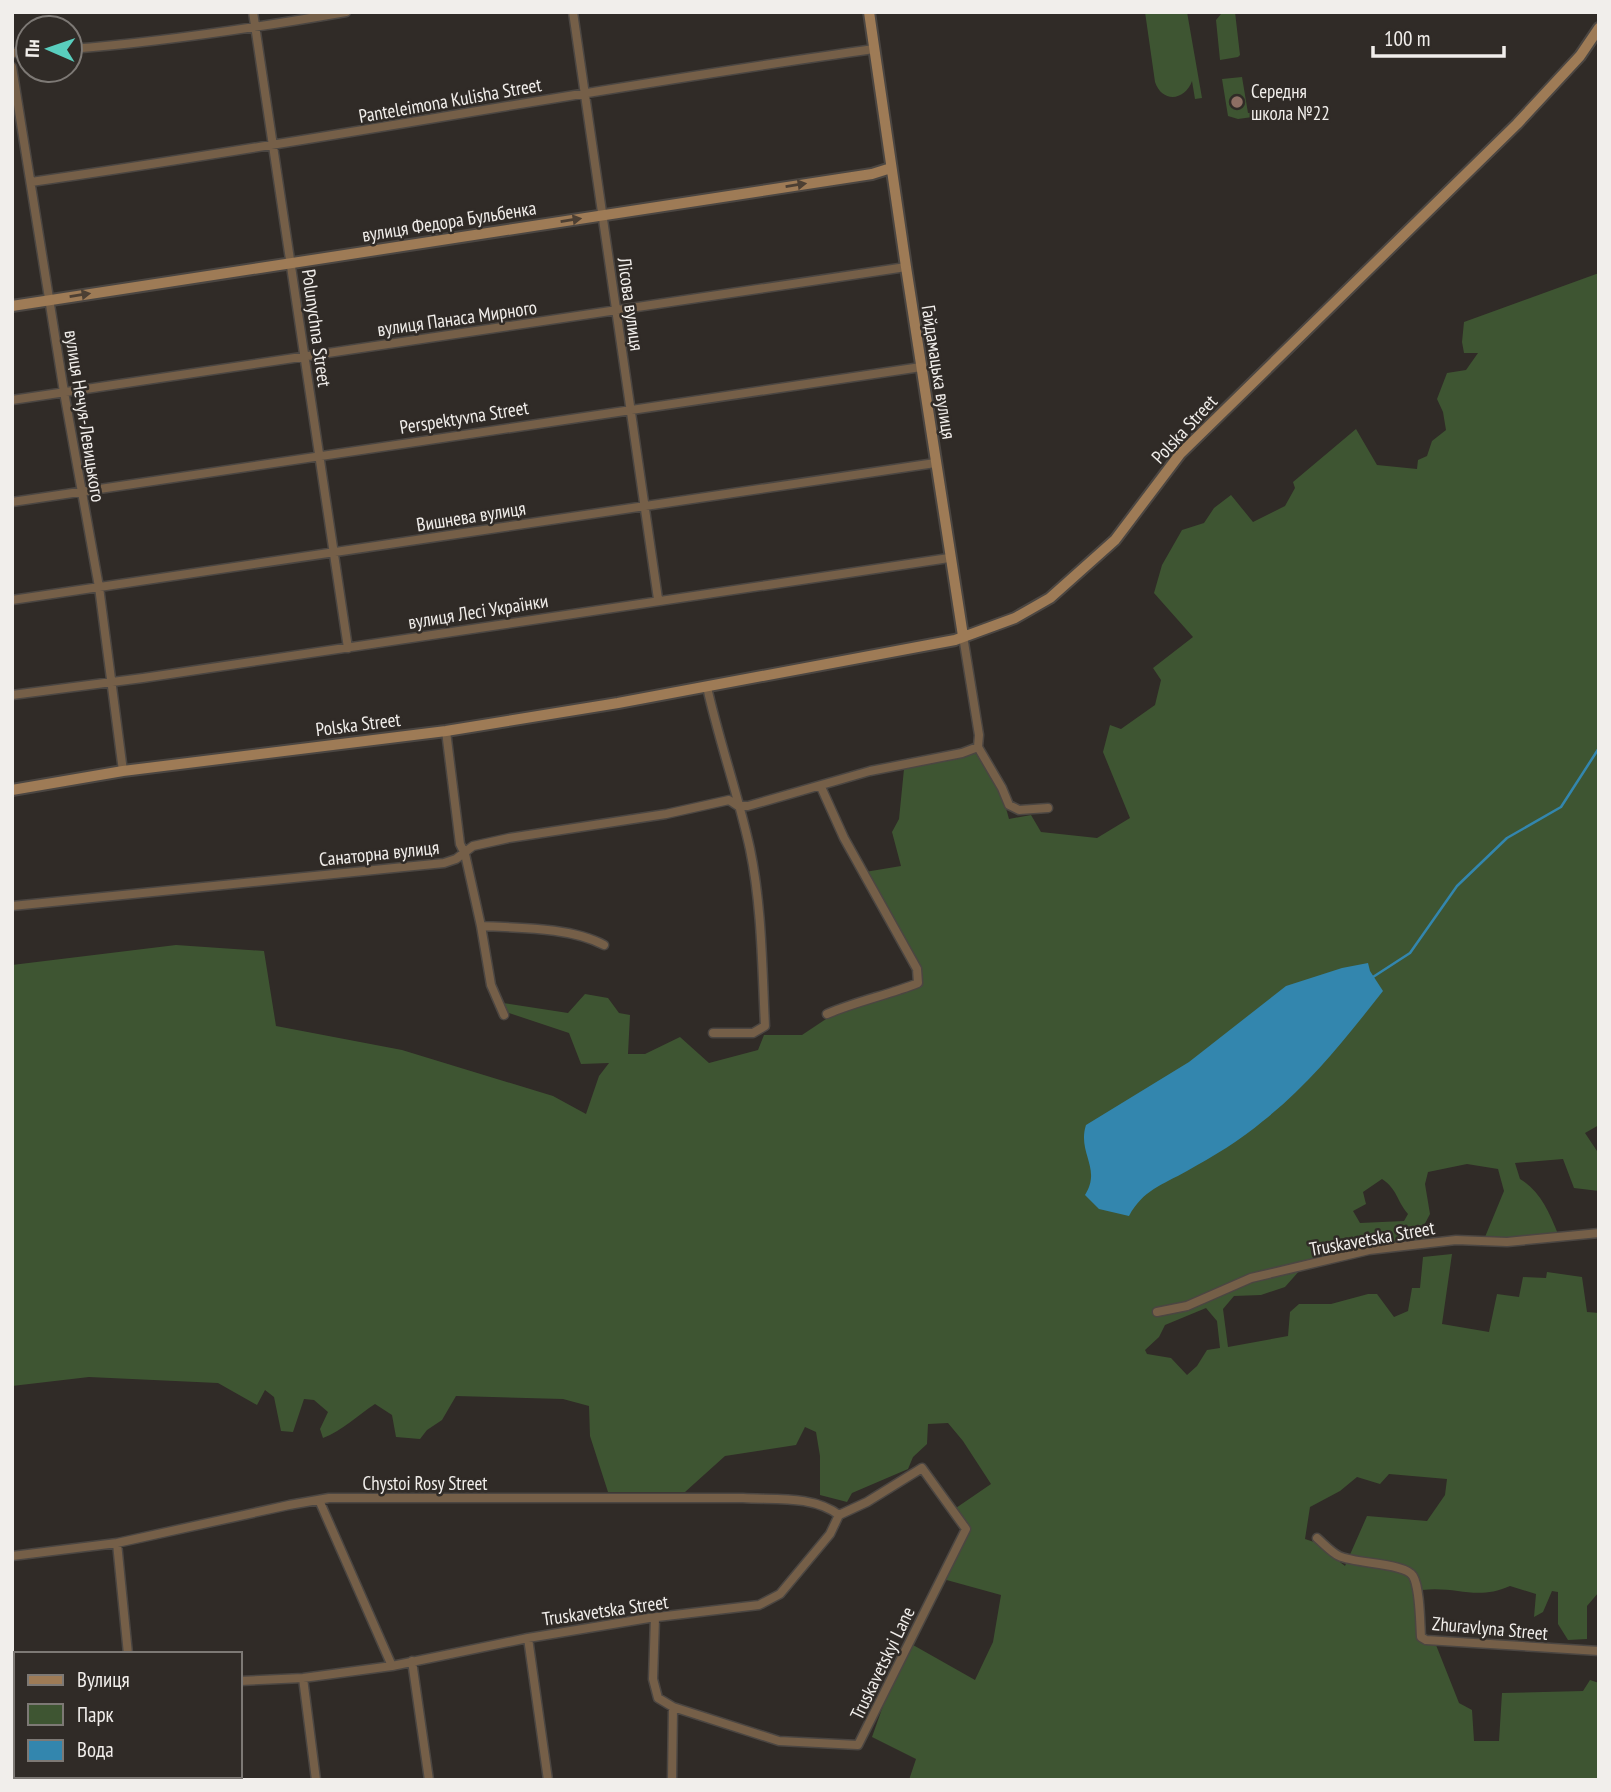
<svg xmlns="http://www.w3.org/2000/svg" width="1611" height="1792" font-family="'PT Sans Narrow',sans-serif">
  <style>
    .green { fill: #3e5532; fill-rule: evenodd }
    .water { fill: #3386ae }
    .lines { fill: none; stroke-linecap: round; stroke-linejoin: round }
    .stream { stroke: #3386ae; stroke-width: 2.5 }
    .street-casing { stroke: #4b4642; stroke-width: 11 }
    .secondary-casing { stroke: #4b4642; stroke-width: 14 }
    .street { stroke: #755f48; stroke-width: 8 }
    .secondary { stroke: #9e7b56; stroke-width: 10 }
    .oneway { fill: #4c3f33 }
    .education-dot { fill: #8d6e63; stroke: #302b27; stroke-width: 2.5 }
    .labels { text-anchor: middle; stroke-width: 5; stroke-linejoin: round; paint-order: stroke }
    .poi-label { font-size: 19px; fill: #f1eeeb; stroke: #302b27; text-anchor: start }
    .street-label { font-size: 19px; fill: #f1eeeb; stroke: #302b27 }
  </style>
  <rect width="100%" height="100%" fill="#302b27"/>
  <!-- green -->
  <path class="green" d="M1145,12H1187L1202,98L1195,99L1192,81C1185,101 1162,103 1155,82Z
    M1235,12L1240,55L1238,57L1220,60L1216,20L1221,14Z
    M1242,77L1248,113L1267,111V115L1238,119L1228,116L1222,79Z
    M1599,273V1125L1585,1133L1599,1154V1191L1574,1188L1563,1159L1515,1163L1520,1179C1540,1191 1549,1212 1558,1234L1514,1238L1485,1237L1504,1191L1498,1169L1467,1164L1428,1172L1425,1184L1430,1214L1420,1233L1428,1239L1308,1261L1285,1287L1261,1295L1234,1296L1223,1309L1228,1347L1288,1336L1290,1312L1299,1304H1331L1368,1294H1377L1394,1317L1408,1311L1412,1288H1420L1423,1257L1452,1254L1442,1324L1489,1332L1497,1294L1519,1297L1523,1277L1546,1278L1547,1272L1582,1277L1587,1312L1599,1313V1592L1587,1606V1639L1568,1640L1558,1624V1592L1552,1591L1543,1612L1534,1617L1536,1594L1510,1586C1476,1601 1458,1586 1422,1590L1424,1635L1436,1645L1459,1703L1472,1710L1474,1741H1499L1502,1693L1583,1691L1590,1680L1599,1683V1780H909L916,1759L872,1737L906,1641L975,1680L993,1642L1001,1595L943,1579L966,1529L953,1510L991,1484L963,1441L948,1423L928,1424L927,1444L913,1457L908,1469L852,1493L847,1502L820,1495V1456L816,1432L805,1427L796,1445L725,1456L685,1492H608L590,1436L589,1406L563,1399L456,1396L442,1420L427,1430L420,1439L396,1437L392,1415L375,1404C358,1415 342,1431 323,1438L320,1429L328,1412L314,1400L304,1399L293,1432L281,1431L274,1397L265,1390L257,1405L218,1383L89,1377L12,1386V965L176,945L264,951L276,1026L402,1050L553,1096L586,1114L599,1076L609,1063L581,1064L569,1033L509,1013L503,1003L568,1013L585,994L608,998L619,1013L630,1015L628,1054H645L680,1037L709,1063L758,1050L764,1035H802L829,1017L920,987L923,979L920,968L865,872L901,866L892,832L899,819L904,769L976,753L1002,794L1009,819L1031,815L1041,832L1097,838L1130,818L1103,752L1110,725L1121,729L1155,705L1161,680L1153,668L1193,637L1154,593L1162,565L1182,530L1204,523L1214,508L1231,495L1253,522L1285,506L1295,488L1293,482L1356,429L1377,465L1417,469L1418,460L1427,456L1432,441L1446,430L1443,412L1437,399L1447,373L1466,370L1478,353H1464L1462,342L1464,322ZM1382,1179C1398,1190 1396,1200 1408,1214L1404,1221L1360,1223L1353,1211L1366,1204L1363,1192ZM1206,1308L1217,1321L1220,1348L1207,1350L1197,1366L1187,1375L1171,1358L1147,1354L1145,1350L1159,1337L1165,1325ZM1389,1474L1447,1479L1445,1495L1427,1521L1367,1516L1345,1566L1314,1542L1305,1539L1310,1507L1340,1491L1357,1477L1380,1484Z"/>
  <!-- water -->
  <path class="water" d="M1368,963L1370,971L1383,991C1346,1038 1310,1084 1263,1121C1241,1140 1212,1157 1187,1171C1162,1185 1143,1190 1129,1216L1099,1209L1085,1195C1102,1168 1077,1153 1086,1125L1189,1062L1286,986L1342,968Z"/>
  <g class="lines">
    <!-- stream -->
    <path class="stream" d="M1373,977L1410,953L1457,886L1507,838L1561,807L1599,748"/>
    <defs>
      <path id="street" d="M253,12L348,648
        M573,12L658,599
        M70,49C163,42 254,28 346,12
        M12,53L28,52
        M12,67L64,392L99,587L123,771
        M31,182C313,142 592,88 874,49
        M12,400L906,267
        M12,502L921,367
        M12,600L935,463
        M707,687C719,741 738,794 750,849C762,907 762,967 765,1026L753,1033H713
        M12,695L143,678L949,558
        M446,731L460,844L465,854L481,926C518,928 571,927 604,945
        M978,747L1002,788L1009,805L1019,810L1048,808
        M821,787L844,838L917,969L918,983C888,995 857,1001 827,1014
        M12,906L444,863L456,859L473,846L509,838L666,814L729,800L738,806H748L870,771L962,753L978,747L979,735L963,636
        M481,926L491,985L504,1015
        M1157,1312L1187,1306L1251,1278L1369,1250L1456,1240L1507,1242L1599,1233
        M319,1500L392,1666
        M1317,1538C1324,1544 1331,1552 1339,1556C1356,1564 1406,1563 1413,1576C1420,1588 1420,1621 1421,1637L1426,1640L1599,1651
        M117,1543L128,1654
        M12,1556L117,1543L289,1505L329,1498H743C774,1500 813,1495 839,1515
        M528,1638L548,1780
        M412,1661L429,1780
        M12,1678H16
        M303,1678L316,1780
        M240,1681L303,1678L392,1666L528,1638L649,1618L759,1605L780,1594L830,1534L839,1515L867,1502L922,1468L966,1529L858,1745L779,1741L673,1707L658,1698L653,1679L655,1618
        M12,1736L16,1762
        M18,1776V1780
        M116,1776L117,1780
        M672,1780L673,1707"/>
      <path id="secondary" d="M869,12L906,267L963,636
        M12,306L872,174L891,168
        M12,790L123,771L446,731L618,703L955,640L1015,618L1050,598L1115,540L1180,454L1517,124L1580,56L1599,28"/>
    </defs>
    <!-- street casing -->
    <use href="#street" class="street-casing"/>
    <!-- secondary casing -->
    <use href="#secondary" class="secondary-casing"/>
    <!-- street -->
    <use href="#street" class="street"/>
    <!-- secondary -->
    <use href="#secondary" class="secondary"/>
  </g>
  <!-- one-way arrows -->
  <defs><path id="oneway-solid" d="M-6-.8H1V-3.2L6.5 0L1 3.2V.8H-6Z" transform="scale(1.75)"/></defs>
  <g class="oneway">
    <use href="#oneway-solid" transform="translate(796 185) rotate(-9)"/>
    <use href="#oneway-solid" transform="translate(571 220) rotate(-9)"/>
    <use href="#oneway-solid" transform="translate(80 295) rotate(-9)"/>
  </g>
  <!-- markers -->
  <circle class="education-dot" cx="1237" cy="102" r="7"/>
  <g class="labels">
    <!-- poi labels -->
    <g class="poi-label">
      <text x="1251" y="98">Середня<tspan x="1251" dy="22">школа №22</tspan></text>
    </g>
    <!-- street labels -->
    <g class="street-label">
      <text transform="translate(450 100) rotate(-10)" y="7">Panteleimona Kulisha Street</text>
      <text transform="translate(449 221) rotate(-9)" y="7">вулиця Федора Бульбенка</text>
      <text transform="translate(631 304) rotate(82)" y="7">Лісова вулиця</text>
      <text transform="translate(457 318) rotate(-8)" y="7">вулиця Панаса Мирного</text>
      <text transform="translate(317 328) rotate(82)" y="7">Polunychna Street</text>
      <text transform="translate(939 372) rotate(81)" y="7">Гайдамацька вулиця</text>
      <text transform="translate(85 416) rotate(81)" y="7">вулиця Нечуя-Левицького</text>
      <text transform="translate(464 417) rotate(-9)" y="7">Perspektyvna Street</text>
      <text transform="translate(1184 429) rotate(-47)" y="7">Polska Street</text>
      <text transform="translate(471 516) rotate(-9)" y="7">Вишнева вулиця</text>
      <text transform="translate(478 611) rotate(-9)" y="7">вулиця Лесі Українки</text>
      <text transform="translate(358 724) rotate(-7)" y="7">Polska Street</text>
      <text transform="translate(379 853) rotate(-6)" y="7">Санаторна вулиця</text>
      <text transform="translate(1372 1238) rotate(-10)" y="7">Truskavetska Street</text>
      <text x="425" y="1490">Chystoi Rosy Street</text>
      <text transform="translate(605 1610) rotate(-8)" y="7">Truskavetska Street</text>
      <text transform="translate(1490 1628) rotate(5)" y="7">Zhuravlyna Street</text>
      <text transform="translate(882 1663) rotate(-64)" y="7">Truskavetskyi Lane</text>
    </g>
  </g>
  <!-- border -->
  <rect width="1611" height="1792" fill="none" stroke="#f1eeeb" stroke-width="28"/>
  <!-- legend -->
  <rect x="14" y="1652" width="228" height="126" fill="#302b27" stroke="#7d7975" stroke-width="2"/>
  <rect x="28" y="1675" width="35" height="10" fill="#9e7b56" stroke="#7d7975" stroke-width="2"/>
  <text x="77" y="1687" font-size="21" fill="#f1eeeb">Вулиця</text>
  <rect x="28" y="1704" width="35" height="21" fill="#3e5532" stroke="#7d7975" stroke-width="2"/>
  <text x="77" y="1722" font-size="21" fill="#f1eeeb">Парк</text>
  <rect x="28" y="1740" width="35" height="21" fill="#3386ae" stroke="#7d7975" stroke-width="2"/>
  <text x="77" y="1757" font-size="21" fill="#f1eeeb">Вода</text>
  <!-- north arrow -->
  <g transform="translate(49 49) rotate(272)"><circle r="33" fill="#302b27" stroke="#7d7975" stroke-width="2"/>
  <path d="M0-5L12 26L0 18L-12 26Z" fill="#59cebe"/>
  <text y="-10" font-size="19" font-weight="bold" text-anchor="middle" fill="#f1eeeb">Пн</text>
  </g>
  <!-- scale -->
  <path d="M1373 46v10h131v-10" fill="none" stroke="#f1eeeb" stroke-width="3.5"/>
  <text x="1384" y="46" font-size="21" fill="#f1eeeb" stroke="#302b27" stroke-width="5" paint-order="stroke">100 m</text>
</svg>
